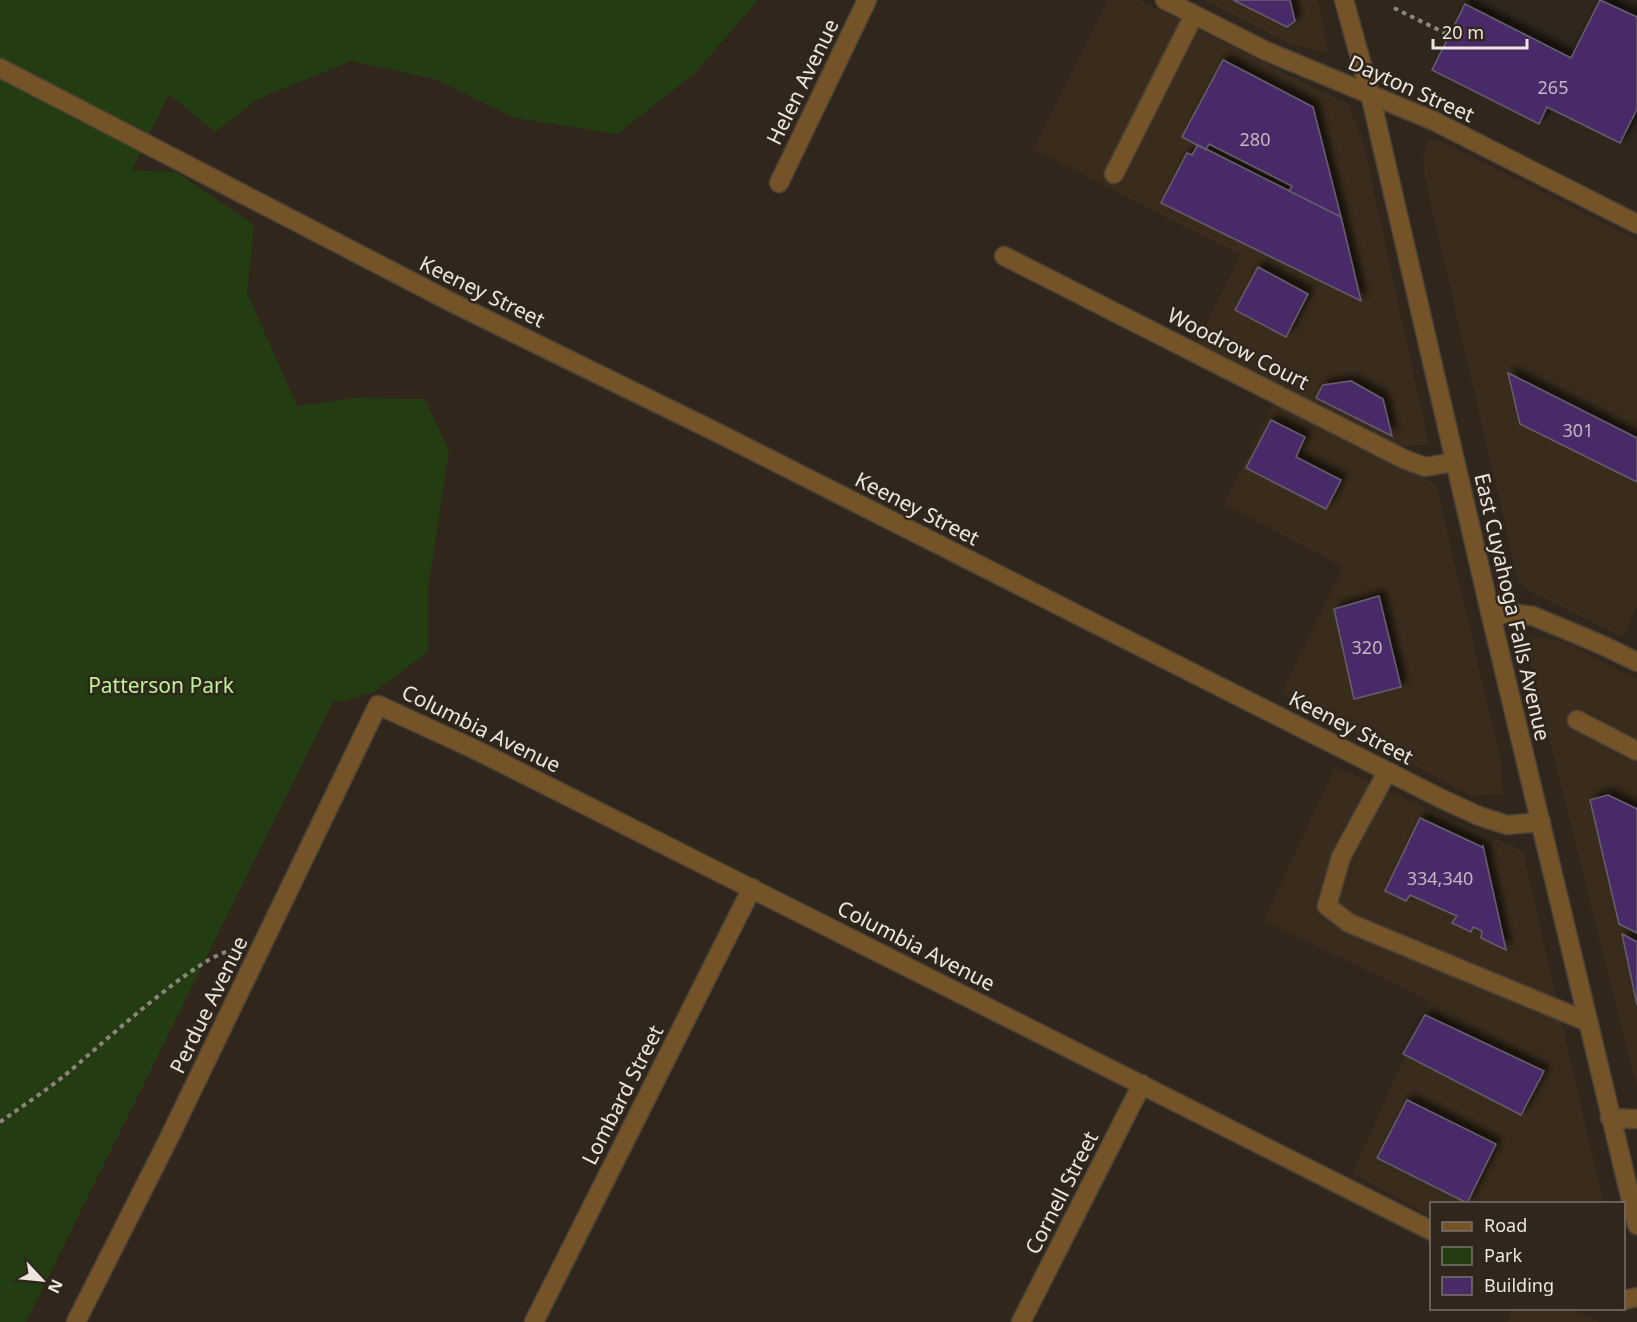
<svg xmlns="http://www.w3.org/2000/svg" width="1637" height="1322" font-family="'Noto Sans',sans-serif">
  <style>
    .built { fill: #3a2c1c }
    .green { fill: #243c12 }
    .building { fill: #492b67; stroke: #655f6d; stroke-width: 1.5; filter: url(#shadow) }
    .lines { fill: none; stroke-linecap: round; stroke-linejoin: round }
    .minor-casing { stroke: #4a4137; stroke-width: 21 }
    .path { stroke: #8d857d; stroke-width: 4; stroke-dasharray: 4.5 4.5; stroke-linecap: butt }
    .minor { stroke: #735327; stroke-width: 18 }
    .labels { text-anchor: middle; stroke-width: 5; stroke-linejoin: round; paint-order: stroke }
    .number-label { font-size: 18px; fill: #c3b7c1 }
    .street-label { font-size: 21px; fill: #ece6df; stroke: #30261c }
    .park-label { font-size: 21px; fill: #bbf497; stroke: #30261c }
  </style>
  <defs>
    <filter id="shadow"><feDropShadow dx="5.5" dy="-5.5" stdDeviation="3" flood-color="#0009"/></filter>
  </defs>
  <rect width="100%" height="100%" fill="#30261c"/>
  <!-- built -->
  <path class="built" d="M1108,0H1139L1349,105L1364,146L1429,445L1399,446L1197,342L1241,255L1033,149Z
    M1205,0H1318L1328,52L1292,45Z
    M1430,139L1443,142L1637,240V607L1623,637L1530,591L1518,581L1425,179L1423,155Z
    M1274,403L1436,484L1501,762L1503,794L1469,795L1281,693L1343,567L1224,504Z
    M1531,637L1565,642L1637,679V1088L1531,668Z
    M1335,767L1523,851L1603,1203L1432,1204L1431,1217L1353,1173L1429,1001L1264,920Z
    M1513,1309H1570L1599,1322H1508Z"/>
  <!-- green -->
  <path class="green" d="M0,0H758L694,74L617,134L515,118L435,79L351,61L258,99L215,132L169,94L132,170L176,172L254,225L247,293L297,406L354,398L425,399L449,451L428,589V652L374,692L340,702L334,700L26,1322H0Z"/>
  <!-- building -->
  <path class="building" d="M1233,0H1290L1295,21L1287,27Z
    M1600,0L1637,17V109L1620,143L1547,107L1539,124L1432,70L1465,4L1571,58Z
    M1223,60L1313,107L1341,217L1289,191L1292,186L1209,144L1206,150L1182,137Z
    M1198,145L1341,217L1361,301L1161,203L1187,153L1192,155Z
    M1258,267L1308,294L1286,337L1235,310Z
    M1508,373L1637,438V482L1520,424Z
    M1351,381L1383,399L1392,436L1316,398L1323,385Z
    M1271,420L1305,437L1296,457L1341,480L1326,509L1246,468Z
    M1379,596L1401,687L1354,699L1334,609Z
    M1608,795L1637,809V933L1619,924L1590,800Z
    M1420,818L1482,847L1483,846L1506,950L1481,938L1482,931L1473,927L1471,932L1452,923L1457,916L1410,895L1406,901L1385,891Z
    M1622,934L1637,942V1005Z
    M1425,1015L1544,1071L1521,1115L1403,1054Z
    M1407,1100L1496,1144L1467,1203L1377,1158Z"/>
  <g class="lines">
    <defs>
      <path id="minor" d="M1165,0L1266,51L1434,121L1637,224
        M1344,0L1370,94L1491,616L1637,1225
        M0,68L451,302L716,432L1442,799L1479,816L1507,825L1541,822
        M1114,174L1194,15
        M779,183L867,0
        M1004,256L1404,459L1425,467L1454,462
        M1491,616L1510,613L1533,616L1602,645L1637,662
        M1577,720L1637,751
        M1387,772L1341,857L1327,906L1349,923L1588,1022
        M1610,1118L1637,1119
        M1624,1300L1637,1297
        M76,1322L168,1140L378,705L474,749L1432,1231
        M534,1322L752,888
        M1021,1322L1142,1084"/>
    </defs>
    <!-- minor casing -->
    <use href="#minor" class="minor-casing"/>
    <!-- path -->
    <path class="path" d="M1394,8L1449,35
      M0,1122C21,1107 44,1092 64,1076C91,1054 206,947 234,951"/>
    <!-- minor -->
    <use href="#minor" class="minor"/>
  </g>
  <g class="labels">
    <!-- number labels -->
    <g class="number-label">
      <text x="1553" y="94">265</text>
      <text x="1255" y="146">280</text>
      <text x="1578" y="437">301</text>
      <text x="1367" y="654">320</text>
      <text x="1440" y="885">334,340</text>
    </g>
    <!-- street labels -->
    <g class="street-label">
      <text transform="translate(803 82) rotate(-64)" y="7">Helen Avenue</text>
      <text transform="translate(1411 89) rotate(24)" y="7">Dayton Street</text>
      <text transform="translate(482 292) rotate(26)" y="7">Keeney Street</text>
      <text transform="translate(1238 349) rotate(27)" y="7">Woodrow Court</text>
      <text transform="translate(917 509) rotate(27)" y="7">Keeney Street</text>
      <text transform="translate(1512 607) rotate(77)" y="7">East Cuyahoga Falls Avenue</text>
      <text transform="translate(1351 728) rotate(27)" y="7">Keeney Street</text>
      <text transform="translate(481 729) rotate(26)" y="7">Columbia Avenue</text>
      <text transform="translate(916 946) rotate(27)" y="7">Columbia Avenue</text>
      <text transform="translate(209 1005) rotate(-64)" y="7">Perdue Avenue</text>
      <text transform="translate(623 1095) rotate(-63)" y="7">Lombard Street</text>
      <text transform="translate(1062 1193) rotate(-63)" y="7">Cornell Street</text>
    </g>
    <!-- park labels -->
    <g class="park-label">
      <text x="161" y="693">Patterson Park</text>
    </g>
  </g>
  <!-- legend -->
  <rect x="1430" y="1202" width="195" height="108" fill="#30261c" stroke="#7b736a" stroke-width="1.5"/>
  <rect x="1442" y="1222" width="30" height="9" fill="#735327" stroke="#7b736a" stroke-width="1.5"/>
  <text x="1484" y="1232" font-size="18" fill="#ece6df">Road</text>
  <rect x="1442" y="1247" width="30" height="18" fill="#243c12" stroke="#7b736a" stroke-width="1.5"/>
  <text x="1484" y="1262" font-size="18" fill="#ece6df">Park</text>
  <rect x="1442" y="1277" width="30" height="18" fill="#492b67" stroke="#7b736a" stroke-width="1.5"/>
  <text x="1484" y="1292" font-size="18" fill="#ece6df">Building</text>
  <!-- north arrow -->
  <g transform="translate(42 1280) rotate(116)" stroke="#30261c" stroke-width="4.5" paint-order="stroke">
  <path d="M0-4.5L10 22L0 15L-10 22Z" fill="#ece6df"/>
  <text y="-9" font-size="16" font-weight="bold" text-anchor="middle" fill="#ece6df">N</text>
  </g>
  <!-- scale -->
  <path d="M1433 39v9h94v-9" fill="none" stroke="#ece6df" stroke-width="3"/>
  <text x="1442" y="39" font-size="18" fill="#ece6df" stroke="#30261c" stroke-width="4.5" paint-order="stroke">20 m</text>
</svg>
